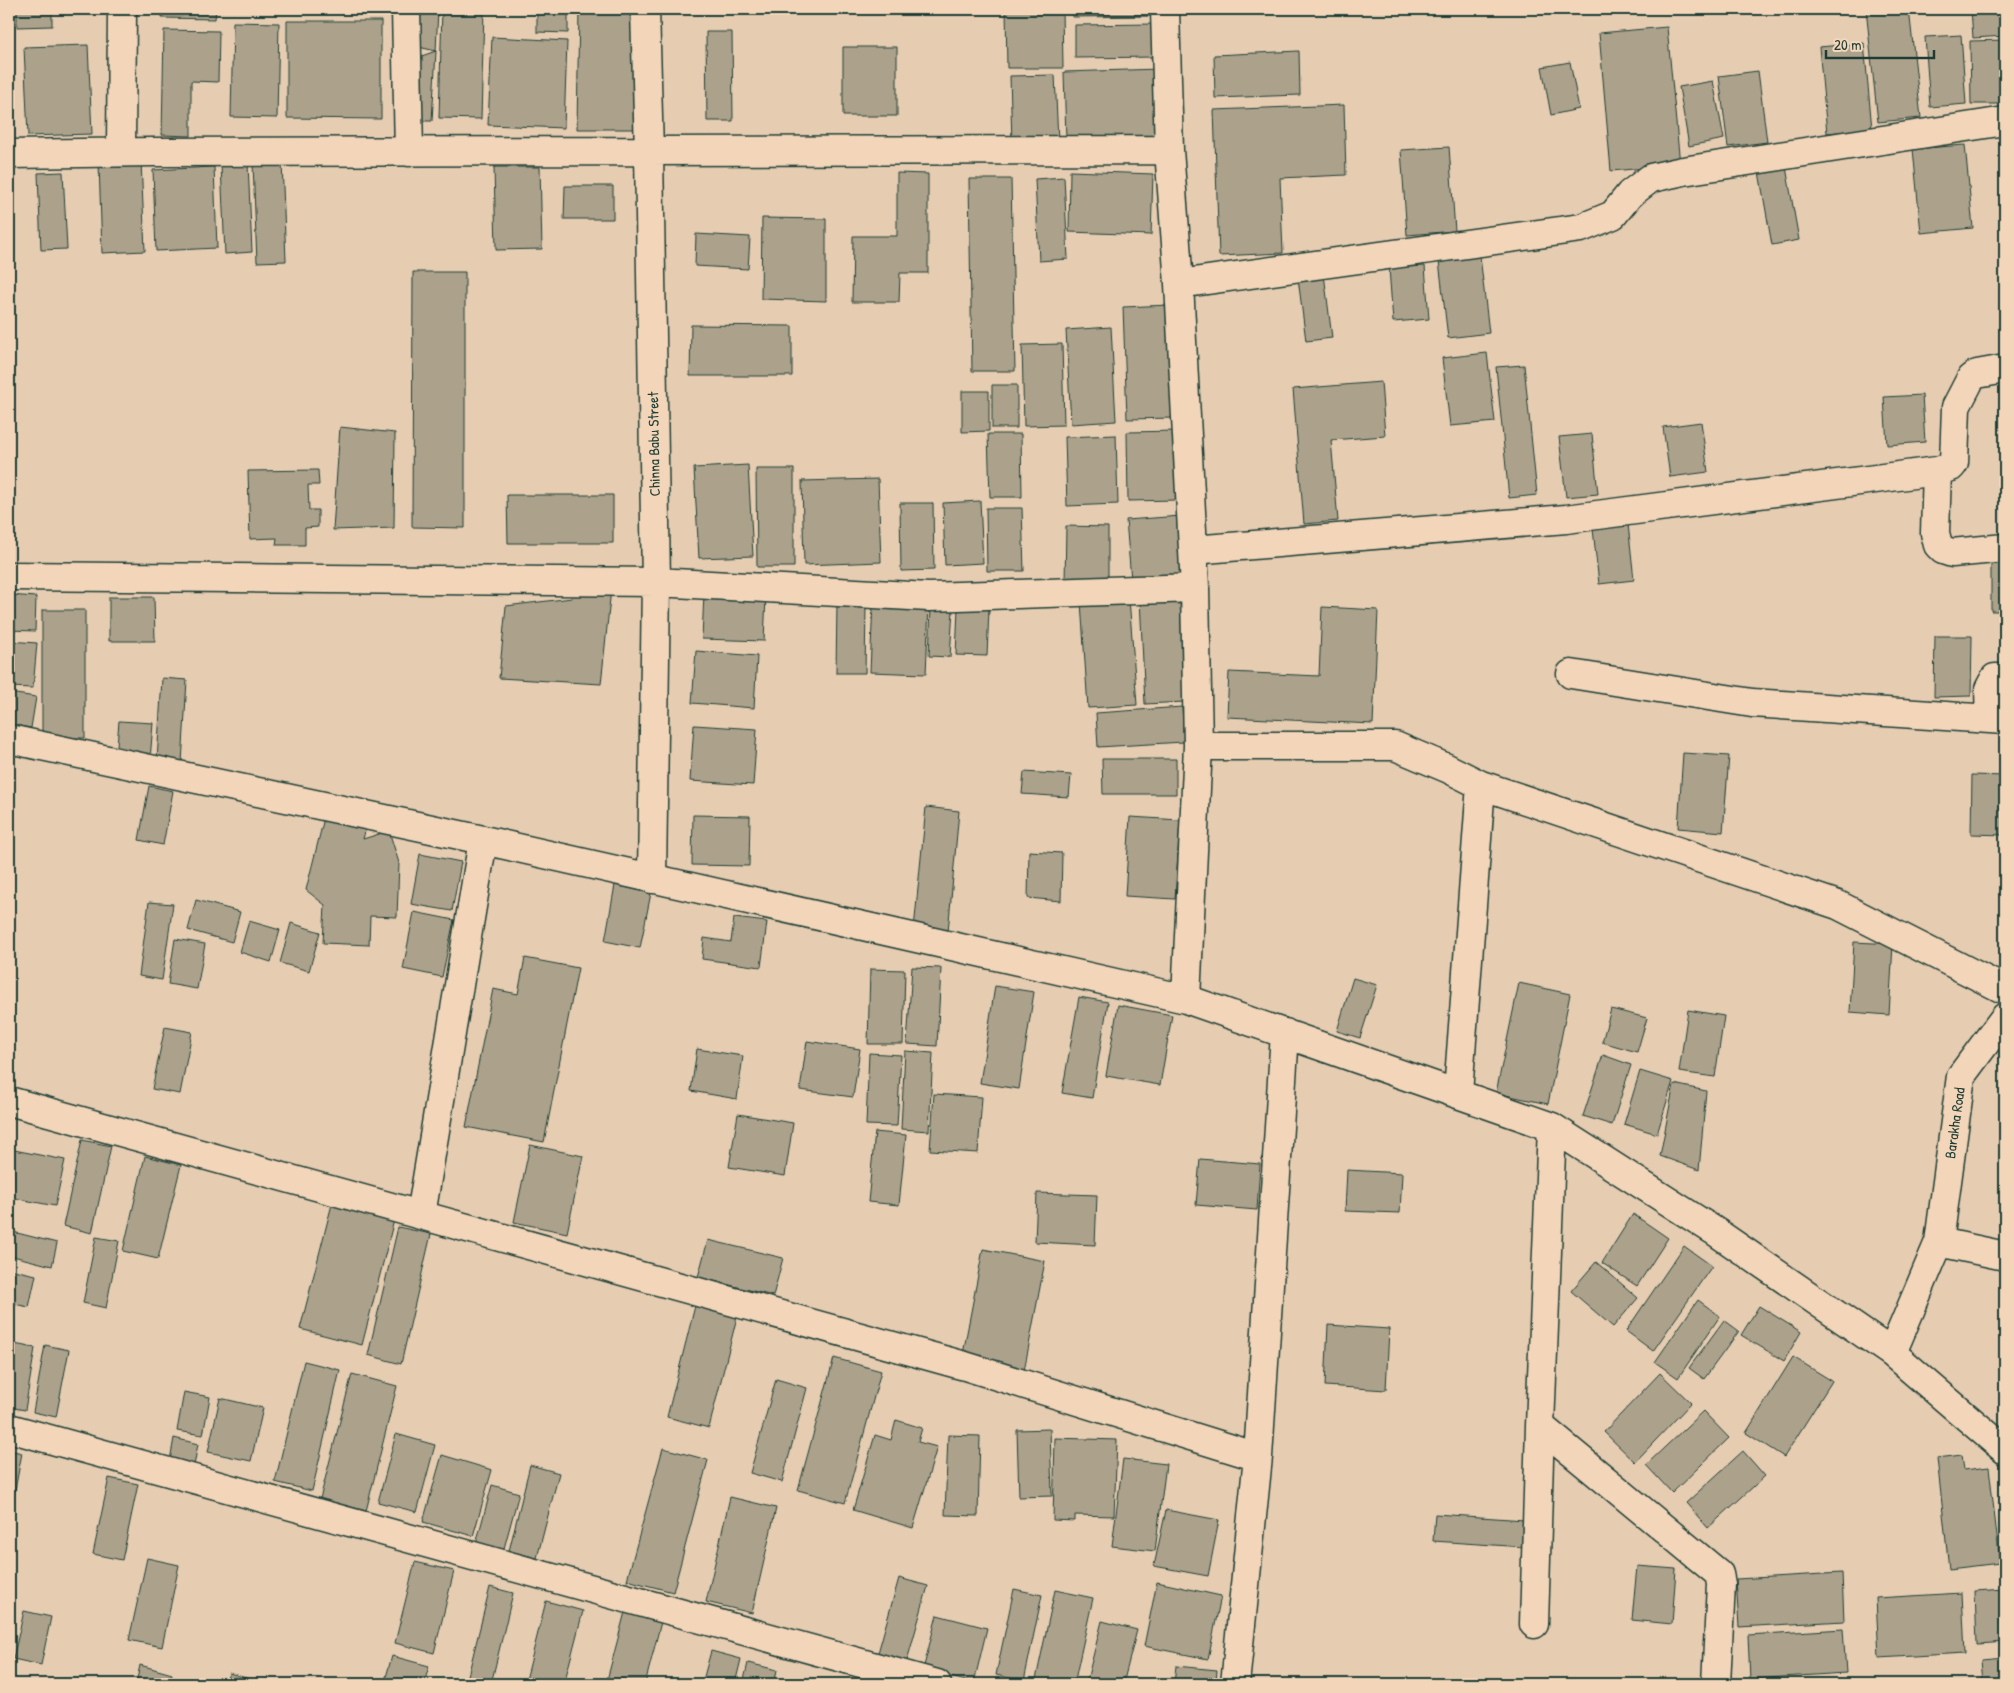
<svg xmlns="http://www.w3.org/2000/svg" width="2014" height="1693" font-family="'Patrick Hand',sans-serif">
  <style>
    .building { fill: #aca28c; stroke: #1f3d34 }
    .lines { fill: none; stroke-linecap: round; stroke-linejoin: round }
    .street-casing { stroke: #1f3d34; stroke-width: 31 }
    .street { stroke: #f3d6ba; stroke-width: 28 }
    .labels { text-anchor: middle; stroke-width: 4; stroke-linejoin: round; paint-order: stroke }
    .street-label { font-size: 15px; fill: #1f3d34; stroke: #f3d6ba }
  </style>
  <rect width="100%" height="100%" fill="#e6cdb2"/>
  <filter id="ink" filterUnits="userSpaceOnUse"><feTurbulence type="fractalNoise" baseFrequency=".02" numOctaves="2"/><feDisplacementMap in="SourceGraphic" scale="10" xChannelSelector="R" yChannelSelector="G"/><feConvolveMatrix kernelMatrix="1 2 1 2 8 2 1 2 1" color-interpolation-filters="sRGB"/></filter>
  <g filter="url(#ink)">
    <!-- building -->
    <path class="building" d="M17,9H52V26L17,27Z
      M162,9H216L215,19L162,18Z
      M413,9H438L436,51L414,46Z
      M442,9H484L481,119L439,118Z
      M537,9H568V33L537,32Z
      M579,9H637L636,129H577Z
      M1006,9H1062L1063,68H1007Z
      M1072,9H1153V16L1072,17Z
      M1866,9H1909L1921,118L1878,122Z
      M1971,9H2005V36L1973,38Z
      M287,21H381V119L287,118Z
      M233,22L279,23L277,118L231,117Z
      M1156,24L1157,57L1075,58V25Z
      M1667,27L1680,165L1611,171L1599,33Z
      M164,30L219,31L218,82L191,81V136L162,135Z
      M706,32H732L733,121H707Z
      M1961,35L1966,104L1930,107L1925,37Z
      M492,37L567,41L564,128L488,125Z
      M2005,40V104H1971L1970,41Z
      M1864,43L1872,129L1827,133L1819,47Z
      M88,45L92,134L28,136L24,47Z
      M843,47H897V116H843Z
      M436,51L432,121H415L413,59Z
      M1299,51L1300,95L1215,98L1214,55Z
      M1570,62L1579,109L1551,115L1542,67Z
      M1160,69L1162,137L1066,139L1064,72Z
      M1758,71L1767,142L1728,147L1719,76Z
      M1055,75L1058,141L1012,143L1010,76Z
      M1713,81L1724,139L1689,146L1679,87Z
      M1344,105L1346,175L1280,178L1283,253L1219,256L1214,110Z
      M1965,145L1973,228L1921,233L1913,149Z
      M1449,147L1455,231L1407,235L1401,150Z
      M141,161L145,251L102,253L99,163Z
      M282,162L286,261L257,262L253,164Z
      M248,164L252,252L225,254L221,165Z
      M214,167L217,248L156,251L153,170Z
      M494,167H540L542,249L496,250Z
      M1786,167L1799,240L1772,245L1759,172Z
      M1070,171L1153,174L1151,235L1069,232Z
      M63,172L67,249L41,250L38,173Z
      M897,173L928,174V273H900L899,302H852L853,236H897Z
      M1064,177L1068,259L1039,261L1035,179Z
      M969,179H1011L1015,371H972Z
      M565,186H613V219H564Z
      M762,218L826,219V301L761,299Z
      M696,234L750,237L748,269L695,266Z
      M1480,256L1489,333L1448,338L1439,261Z
      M1425,266L1429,319L1393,322L1389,268Z
      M413,272H465V528L412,527Z
      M1324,274L1332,338L1306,341L1298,278Z
      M1170,305L1174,418L1127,419L1123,307Z
      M691,325L792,326V376H690Z
      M1111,327L1116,421L1071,424L1066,330Z
      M1062,344L1064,425L1024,426L1022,345Z
      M1487,353L1495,422L1450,426L1442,358Z
      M1524,365L1537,495L1509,498L1496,367Z
      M1381,382L1385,436L1331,440L1338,521L1304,524L1293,389Z
      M992,385H1017V428H992Z
      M962,391H989V431L962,432Z
      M1922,395L1925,442L1887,445L1884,397Z
      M1701,422L1708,472L1670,477L1663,427Z
      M340,427L395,433L394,528L333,530Z
      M1176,431L1177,500L1128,501L1127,432Z
      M988,434H1021L1022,497H990Z
      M1592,434L1598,494L1566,497L1559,437Z
      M1116,435L1118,504L1067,506L1065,437Z
      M748,465L753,556L699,558L694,468Z
      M756,469H794V567H757Z
      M318,470L319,485H308L309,510H318V527L305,528V545H276L277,538L250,539L248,471Z
      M878,479L881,562L804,565L802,481Z
      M507,495H613V543H508Z
      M980,501L983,563L945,565L943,503Z
      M900,503H933L934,570L901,571Z
      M986,508H1022L1024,571H987Z
      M1181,516L1185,576L1131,580L1126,520Z
      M1628,524L1634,580L1599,584L1593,529Z
      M1066,526L1108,527V584H1065Z
      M2005,555V611H1991V556Z
      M574,587L611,589L601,684L499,678L506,606L572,598Z
      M704,593L766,596L764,641L702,639Z
      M9,595L36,597L35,631L9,630Z
      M109,597H154L155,641H109Z
      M1129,598L1137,705L1088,708L1081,602Z
      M1180,598L1184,702L1145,704L1140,599Z
      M873,602L929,604L926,674L870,672Z
      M837,603L866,604L865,673H836Z
      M931,607L953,609L950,657L929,656Z
      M1322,607L1378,610L1373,724L1227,717L1229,672L1319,676Z
      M958,608L989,609L987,656L956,655Z
      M42,610H85V738H42Z
      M1935,636H1972L1971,696L1934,697Z
      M9,641L37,643L33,688L9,687Z
      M696,651L757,656L754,708L692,703Z
      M162,678L187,680L182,763L157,761Z
      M9,693L36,697L31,728L9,724Z
      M1182,707L1184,742L1098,747L1096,713Z
      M119,721L153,723L150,760L116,758Z
      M694,725L757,729L753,785L690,781Z
      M1683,753L1729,756L1723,832L1678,828Z
      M1102,759H1176V794H1103Z
      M1024,772L1071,775L1069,797L1022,794Z
      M1972,775L2005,776V835L1971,834Z
      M149,786L173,791L163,845L139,840Z
      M926,807L959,811L948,932L914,929Z
      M325,814L367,824L363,839L389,831L399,863L397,917L370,916L369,945L323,943L325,905L306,890Z
      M693,815L750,816L749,866L692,865Z
      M1130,817L1180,820L1175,899L1125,896Z
      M1029,851L1062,853L1061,901L1028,898Z
      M420,854L461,862L452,911L411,904Z
      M615,885L651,893L640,948L605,941Z
      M196,900L240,912L232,942L188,930Z
      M149,902L173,904L162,980L139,976Z
      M414,912L454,920L442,977L403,969Z
      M734,918L767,922L761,967L702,959L704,938L731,942Z
      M249,921L280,930L271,962L240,952Z
      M291,923L320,932L309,971L280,963Z
      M175,939L205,944L197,989L168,984Z
      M1854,942L1893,944L1889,1015L1850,1012Z
      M525,958L578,968L544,1142L466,1127L493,989L518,994Z
      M912,967L941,968L937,1046L907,1044Z
      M870,969L905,970L903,1044H868Z
      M1353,978L1377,985L1360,1038L1337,1031Z
      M1519,983L1570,994L1548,1104L1496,1093Z
      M995,986L1034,992L1019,1089L980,1083Z
      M1079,997L1108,1002L1092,1098L1062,1093Z
      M1118,1005L1172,1015L1160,1085L1106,1076Z
      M1611,1009L1647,1018L1637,1052L1602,1042Z
      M1688,1010L1724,1016L1715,1077L1679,1072Z
      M165,1027L192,1032L180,1094L152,1089Z
      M807,1041L860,1049L853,1097L800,1090Z
      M697,1049L743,1056L737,1099L691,1091Z
      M905,1051L933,1053L929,1131L901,1129Z
      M869,1053L901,1055L897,1126L866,1125Z
      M1603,1055L1631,1065L1612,1125L1583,1116Z
      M1640,1071L1673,1081L1657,1134L1624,1124Z
      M1674,1084L1706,1091L1699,1170L1660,1156Z
      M934,1094L982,1097L978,1153L930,1150Z
      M738,1114L793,1123L785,1176L729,1167Z
      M875,1132L906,1135L899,1205L868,1202Z
      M82,1140L111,1146L92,1233L63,1226Z
      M530,1145L583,1156L567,1233L514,1222Z
      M9,1149L65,1160L55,1206L9,1197Z
      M145,1156L181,1165L158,1259L123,1251Z
      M1200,1159L1260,1164L1257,1210L1196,1205Z
      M1347,1170L1402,1173L1400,1213L1345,1211Z
      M1037,1193L1097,1195L1095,1245L1035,1242Z
      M332,1204L394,1220L362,1345L300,1329Z
      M1633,1214L1668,1238L1637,1286L1602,1263Z
      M398,1227L431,1234L401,1364L368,1355Z
      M9,1231L57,1243L52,1266L9,1255Z
      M96,1237L119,1241L106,1308L83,1303Z
      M708,1240L783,1258L773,1296L698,1277Z
      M1684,1246L1712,1266L1653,1351L1626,1331Z
      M983,1249L1045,1261L1024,1371L962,1359Z
      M1596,1262L1638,1298L1613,1327L1571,1291Z
      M9,1269L36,1275L29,1307L9,1303Z
      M1698,1300L1720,1316L1678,1378L1655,1362Z
      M695,1306L737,1317L709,1428L667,1417Z
      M1759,1306L1801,1332L1784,1361L1741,1335Z
      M1724,1320L1739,1331L1704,1379L1689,1368Z
      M1328,1325L1389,1329L1386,1390L1325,1386Z
      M9,1343L35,1348L25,1410L9,1407Z
      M45,1345L69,1350L56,1417L33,1412Z
      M1793,1357L1832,1381L1784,1457L1746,1433Z
      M834,1358L881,1371L845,1503L798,1490Z
      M304,1361L340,1370L312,1491L275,1482Z
      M1660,1373L1691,1403L1635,1462L1604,1432Z
      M352,1374L397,1386L366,1511L320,1499Z
      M776,1379L807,1388L782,1482L750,1473Z
      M184,1392L210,1397L203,1435L177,1431Z
      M220,1398L263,1408L251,1461L208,1452Z
      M1703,1411L1729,1438L1672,1493L1646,1465Z
      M896,1420L922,1428L918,1442L937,1447L913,1528L853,1510L875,1435L891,1440Z
      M1050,1429L1052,1496L1019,1497L1017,1430Z
      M396,1434L435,1445L417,1512L378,1502Z
      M948,1435L980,1436L978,1516L945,1515Z
      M174,1438L198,1444L193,1471L169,1466Z
      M1055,1438L1117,1440L1114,1516L1075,1515V1521L1053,1520Z
      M663,1448L708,1460L673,1592L627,1580Z
      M9,1450L22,1453L9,1522Z
      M1743,1451L1765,1476L1708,1528L1686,1503Z
      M442,1455L492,1470L473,1536L423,1522Z
      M1962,1455L1964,1470L1989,1467L2000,1563L1949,1569L1937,1458Z
      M1123,1459L1166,1464L1155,1551L1112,1546Z
      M530,1465L559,1473L537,1558L509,1551Z
      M109,1478L138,1484L122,1560L93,1554Z
      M492,1485L519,1493L503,1552L476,1544Z
      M730,1497L776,1508L752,1613L706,1602Z
      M1166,1510L1219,1520L1208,1576L1154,1566Z
      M1435,1514L1525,1520L1524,1547L1433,1541Z
      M147,1558L179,1565L162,1647L129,1640Z
      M415,1562L454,1571L434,1653L395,1643Z
      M1637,1566L1676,1569L1672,1624L1632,1620Z
      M1842,1573L1844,1621L1739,1627L1736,1579Z
      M899,1578L928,1586L905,1668L876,1660Z
      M1157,1582L1221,1596L1208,1659L1144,1646Z
      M490,1587L513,1593L491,1684H466Z
      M1014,1589L1042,1595L1024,1681L996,1675Z
      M2005,1589V1642L1977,1644L1975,1591Z
      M1055,1590L1093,1598L1074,1684H1035Z
      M1962,1593L1965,1653L1879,1658L1876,1598Z
      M546,1601L583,1611L564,1684H525Z
      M24,1611L51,1617L41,1665L13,1659Z
      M625,1612L661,1622L645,1684H606Z
      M937,1615L987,1628L974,1683L923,1670Z
      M1102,1621L1137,1630L1123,1684H1086Z
      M1843,1629L1846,1673L1750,1679L1748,1635Z
      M711,1651L741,1659L735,1684H702Z
      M392,1656L429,1666L424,1684H384Z
      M2005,1657V1684H1983L1981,1659Z
      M748,1663L777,1670L774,1684H743Z
      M140,1665L172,1674L170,1684H136Z
      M1176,1666L1217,1670L1216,1684H1174Z
      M229,1673L267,1684H225Z"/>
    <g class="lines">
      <defs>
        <path id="street" d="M406,9L409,152
          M645,9L649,152L656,582L652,879
          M1165,9L1169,150L1179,284L1195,588L1198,746L1186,999
          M121,152L122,9
          M9,154L153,152L1169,150
          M1179,284L1581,228L1613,215L1630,194L1651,178L1683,171L2005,121
          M1937,471L1951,467L1954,463L1956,407L1971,378L1977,374L2005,369
          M1193,550L1566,519L1937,471L1935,533L1938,545L1943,550L1952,553L2005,548
          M9,576L656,582L929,597L1195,588
          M1571,674L1752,703L2005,720
          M1990,719L1989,689L1995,678H2005
          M9,739L483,840L1186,999L1552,1127L1716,1232L1892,1353L2005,1450
          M1198,746H1395L1447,768L1481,785L1838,905L2005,990
          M1458,1093L1481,785
          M9,1101L965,1366L1258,1457
          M421,1215L483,840
          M1939,1242L2005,1256
          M1892,1353L1939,1242L1961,1076L2005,1017
          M1540,1426L1719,1574L1721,1584L1716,1684
          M9,1428L937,1684
          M1534,1624L1540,1426L1552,1127
          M1235,1684L1258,1457L1285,1033"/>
      </defs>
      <!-- street casing -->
      <use href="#street" class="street-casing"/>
      <!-- street -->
      <use href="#street" class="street"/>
    </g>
  </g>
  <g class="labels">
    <!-- street labels -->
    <g class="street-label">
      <text transform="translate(654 444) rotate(-91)" y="5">Chinna Babu Street</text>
      <text transform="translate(1955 1123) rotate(-82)" y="5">Barakha Road</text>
    </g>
  </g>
  <!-- margin -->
  <rect width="2014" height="1693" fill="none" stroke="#f3d6ba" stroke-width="30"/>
  <rect x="15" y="15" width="1984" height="1663" fill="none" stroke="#1f3d34" stroke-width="2" filter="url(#ink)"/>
  <!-- scale -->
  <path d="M1826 50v8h108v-8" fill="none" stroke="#1f3d34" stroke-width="2.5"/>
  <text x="1834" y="50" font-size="15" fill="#1f3d34" stroke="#f3d6ba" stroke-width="4" paint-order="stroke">20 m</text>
</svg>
